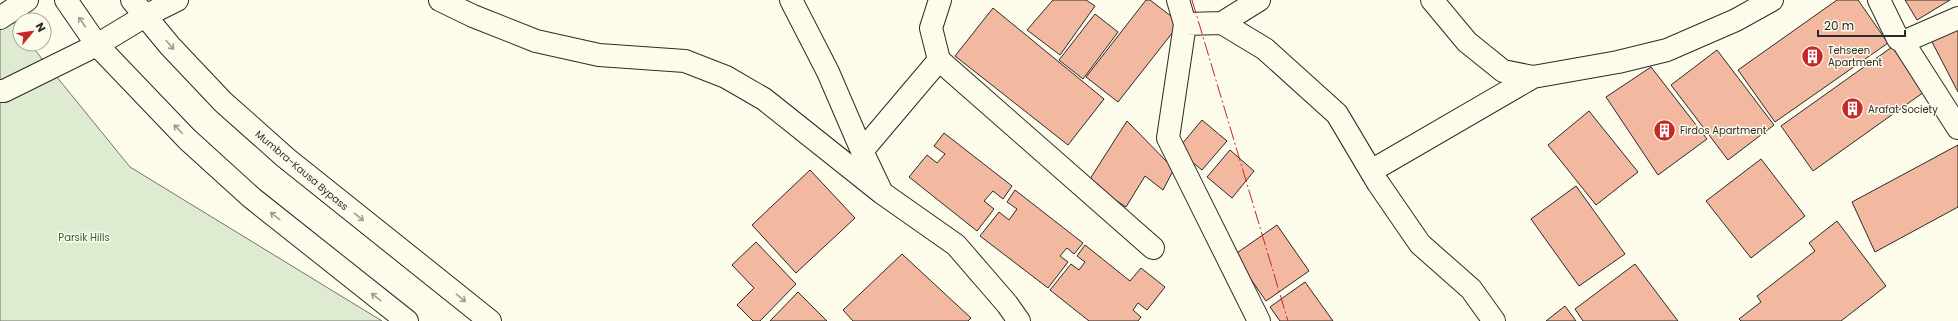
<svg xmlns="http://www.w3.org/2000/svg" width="1958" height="321" font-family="Poppins,sans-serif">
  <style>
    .green { fill: #deebd1; stroke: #74746e }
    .building { fill: #f2b8a0; stroke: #2b2b2b }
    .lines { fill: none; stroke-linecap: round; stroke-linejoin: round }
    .minor-casing { stroke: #2b2b2b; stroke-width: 24 }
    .trunk-casing { stroke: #2b2b2b; stroke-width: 24 }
    .minor { stroke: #fdfbea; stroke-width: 22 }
    .trunk { stroke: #fdfbea; stroke-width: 22 }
    .power { stroke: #c62828; stroke-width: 1; stroke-dasharray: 14 3 2 3; stroke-linecap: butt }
    .oneway { stroke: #9e9d94 }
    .labels { text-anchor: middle; stroke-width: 3; stroke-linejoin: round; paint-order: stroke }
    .poi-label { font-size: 10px; fill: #2b2b2b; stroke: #fdfbea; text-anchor: start }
    .street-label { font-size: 10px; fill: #2b2b2b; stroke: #fdfbea }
    .park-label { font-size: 10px; fill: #34623c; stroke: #fdfbea }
  </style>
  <rect width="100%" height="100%" fill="#fdfbea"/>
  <!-- green -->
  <path class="green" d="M0,6L20,31V44H30L130,167L382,321H0Z"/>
  <!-- building -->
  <path class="building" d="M1053,0H1086L1095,6L1060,55L1027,30Z
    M1146,0H1150L1180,23L1118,102L1086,77Z
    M1837,0H1858L1888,43L1775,122L1738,70Z
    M1905,0H1950L1917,20Z
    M993,8L1104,99L1068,145L955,56Z
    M1095,14L1118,32L1083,79L1059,60Z
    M1958,26V92L1931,40Z
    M1892,47L1924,92L1813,171L1781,126Z
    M1717,50L1774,125L1728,160L1671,85Z
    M1651,67L1707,139L1658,175L1606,97Z
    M1589,111L1638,172L1596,205L1548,145Z
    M1202,120L1227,141L1202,170L1177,150Z
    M1127,121L1174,169L1163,190L1145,176L1126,207L1088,182Z
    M944,133L1012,186L1003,199L993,191L984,201L994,209L977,231L909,177L927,155L937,163L945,154L934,146Z
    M1958,145V207L1875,252L1852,202Z
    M1230,150L1254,171L1232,198L1207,177Z
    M1761,159L1805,216L1751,258L1706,201Z
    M810,170L855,218L796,273L752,225Z
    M1576,186L1625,254L1579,286L1531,219Z
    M1015,190L1083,243L1074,254L1067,248L1060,256L1068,262L1048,288L980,236L999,212L1009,220L1017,209L1007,202Z
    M1837,221L1886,286L1841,321H1741L1739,319L1761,302L1757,296L1815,251L1809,243Z
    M1277,225L1309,271L1266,301L1234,255Z
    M756,242L796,284L760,321H753L737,305L754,288L732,265Z
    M1085,245L1130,281L1141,268L1165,287L1147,310L1138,303L1133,310L1141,317L1138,321H1089L1050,290L1071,264L1079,270L1085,262L1077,256Z
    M902,254L971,318L968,321H853L843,310Z
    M1635,264L1678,321H1583L1575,309Z
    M1305,282L1333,321H1280L1270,307Z
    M798,292L827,321H770Z
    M1565,306L1576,321H1546Z"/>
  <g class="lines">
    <defs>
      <path id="minor" d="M440,0L473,16L536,41L599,55L685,61L726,77L764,99L882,193
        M791,0L828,72L862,151L882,193L956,245L1007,304L1019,321
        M1178,0L1185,24L1168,138L1259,321
        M1432,0L1467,42L1503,71L1533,77L1618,62L1667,50L1736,20L1772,0
        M1879,0L1898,39L1903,42L1958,128
        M0,18L27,0
        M1222,23L1259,0
        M1185,24L1222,23L1265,49L1337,114L1378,183L1420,244L1471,289L1494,321
        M1903,42L1958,18
        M939,60L931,28L940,0
        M0,91H4L97,45L145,16L177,0
        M862,151L939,60L1153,248
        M1371,171L1533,77"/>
      <path id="trunk" d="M66,0L97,45L187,139L252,198L407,321
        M132,0L170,46L223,102L286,158L490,321"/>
    </defs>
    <!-- minor casing -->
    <use href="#minor" class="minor-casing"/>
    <!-- trunk casing -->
    <use href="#trunk" class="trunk-casing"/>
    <!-- minor -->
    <use href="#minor" class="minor"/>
    <!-- trunk -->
    <use href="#trunk" class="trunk"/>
    <!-- power -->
    <path class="power" d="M1192,0L1288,321"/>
  </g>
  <!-- one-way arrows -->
  <defs><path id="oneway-shaft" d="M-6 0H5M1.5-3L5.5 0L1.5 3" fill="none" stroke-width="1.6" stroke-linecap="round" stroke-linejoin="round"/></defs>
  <g class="oneway">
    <use href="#oneway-shaft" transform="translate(82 22) rotate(-124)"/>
    <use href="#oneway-shaft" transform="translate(170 45) rotate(49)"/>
    <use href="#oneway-shaft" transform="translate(178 129) rotate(-134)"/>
    <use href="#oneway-shaft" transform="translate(275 216) rotate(-142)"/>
    <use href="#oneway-shaft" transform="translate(359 217) rotate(39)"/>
    <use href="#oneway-shaft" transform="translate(376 297) rotate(-142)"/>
    <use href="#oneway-shaft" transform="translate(461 298) rotate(39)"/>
  </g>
  <!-- icons -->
  <defs>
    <symbol id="building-disc" viewBox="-11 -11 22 22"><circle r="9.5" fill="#c62828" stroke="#fdfbea"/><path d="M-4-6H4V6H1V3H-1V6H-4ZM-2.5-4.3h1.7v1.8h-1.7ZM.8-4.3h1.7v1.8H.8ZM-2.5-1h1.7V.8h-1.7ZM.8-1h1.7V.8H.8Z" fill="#fff"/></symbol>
  </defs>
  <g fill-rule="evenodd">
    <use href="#building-disc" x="1800" y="44" width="25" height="25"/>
    <use href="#building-disc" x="1840" y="96" width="25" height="25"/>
    <use href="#building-disc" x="1652" y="118" width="25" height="25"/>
  </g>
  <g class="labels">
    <!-- poi labels -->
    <g class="poi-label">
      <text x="1828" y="54">Tehseen<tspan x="1828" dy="12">Apartment</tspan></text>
      <text x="1868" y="113">Arafat Society</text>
      <text x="1680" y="134">Firdos Apartment</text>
    </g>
    <!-- street labels -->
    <g class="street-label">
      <text transform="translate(302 170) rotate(40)" y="4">Mumbra-Kausa Bypass</text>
    </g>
    <!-- park labels -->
    <g class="park-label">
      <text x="84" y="241">Parsik Hills</text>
    </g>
  </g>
  <!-- north arrow -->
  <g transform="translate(32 32) rotate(61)"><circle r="19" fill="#fdfbea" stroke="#a9a89e"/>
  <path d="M0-3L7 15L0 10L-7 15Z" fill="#c62828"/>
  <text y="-6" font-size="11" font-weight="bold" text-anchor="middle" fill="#2b2b2b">N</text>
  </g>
  <!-- scale -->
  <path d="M1818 30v6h87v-6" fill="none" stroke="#2b2b2b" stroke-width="2"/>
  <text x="1824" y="30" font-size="12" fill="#2b2b2b" stroke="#fdfbea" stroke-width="3" paint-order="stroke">20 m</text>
</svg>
